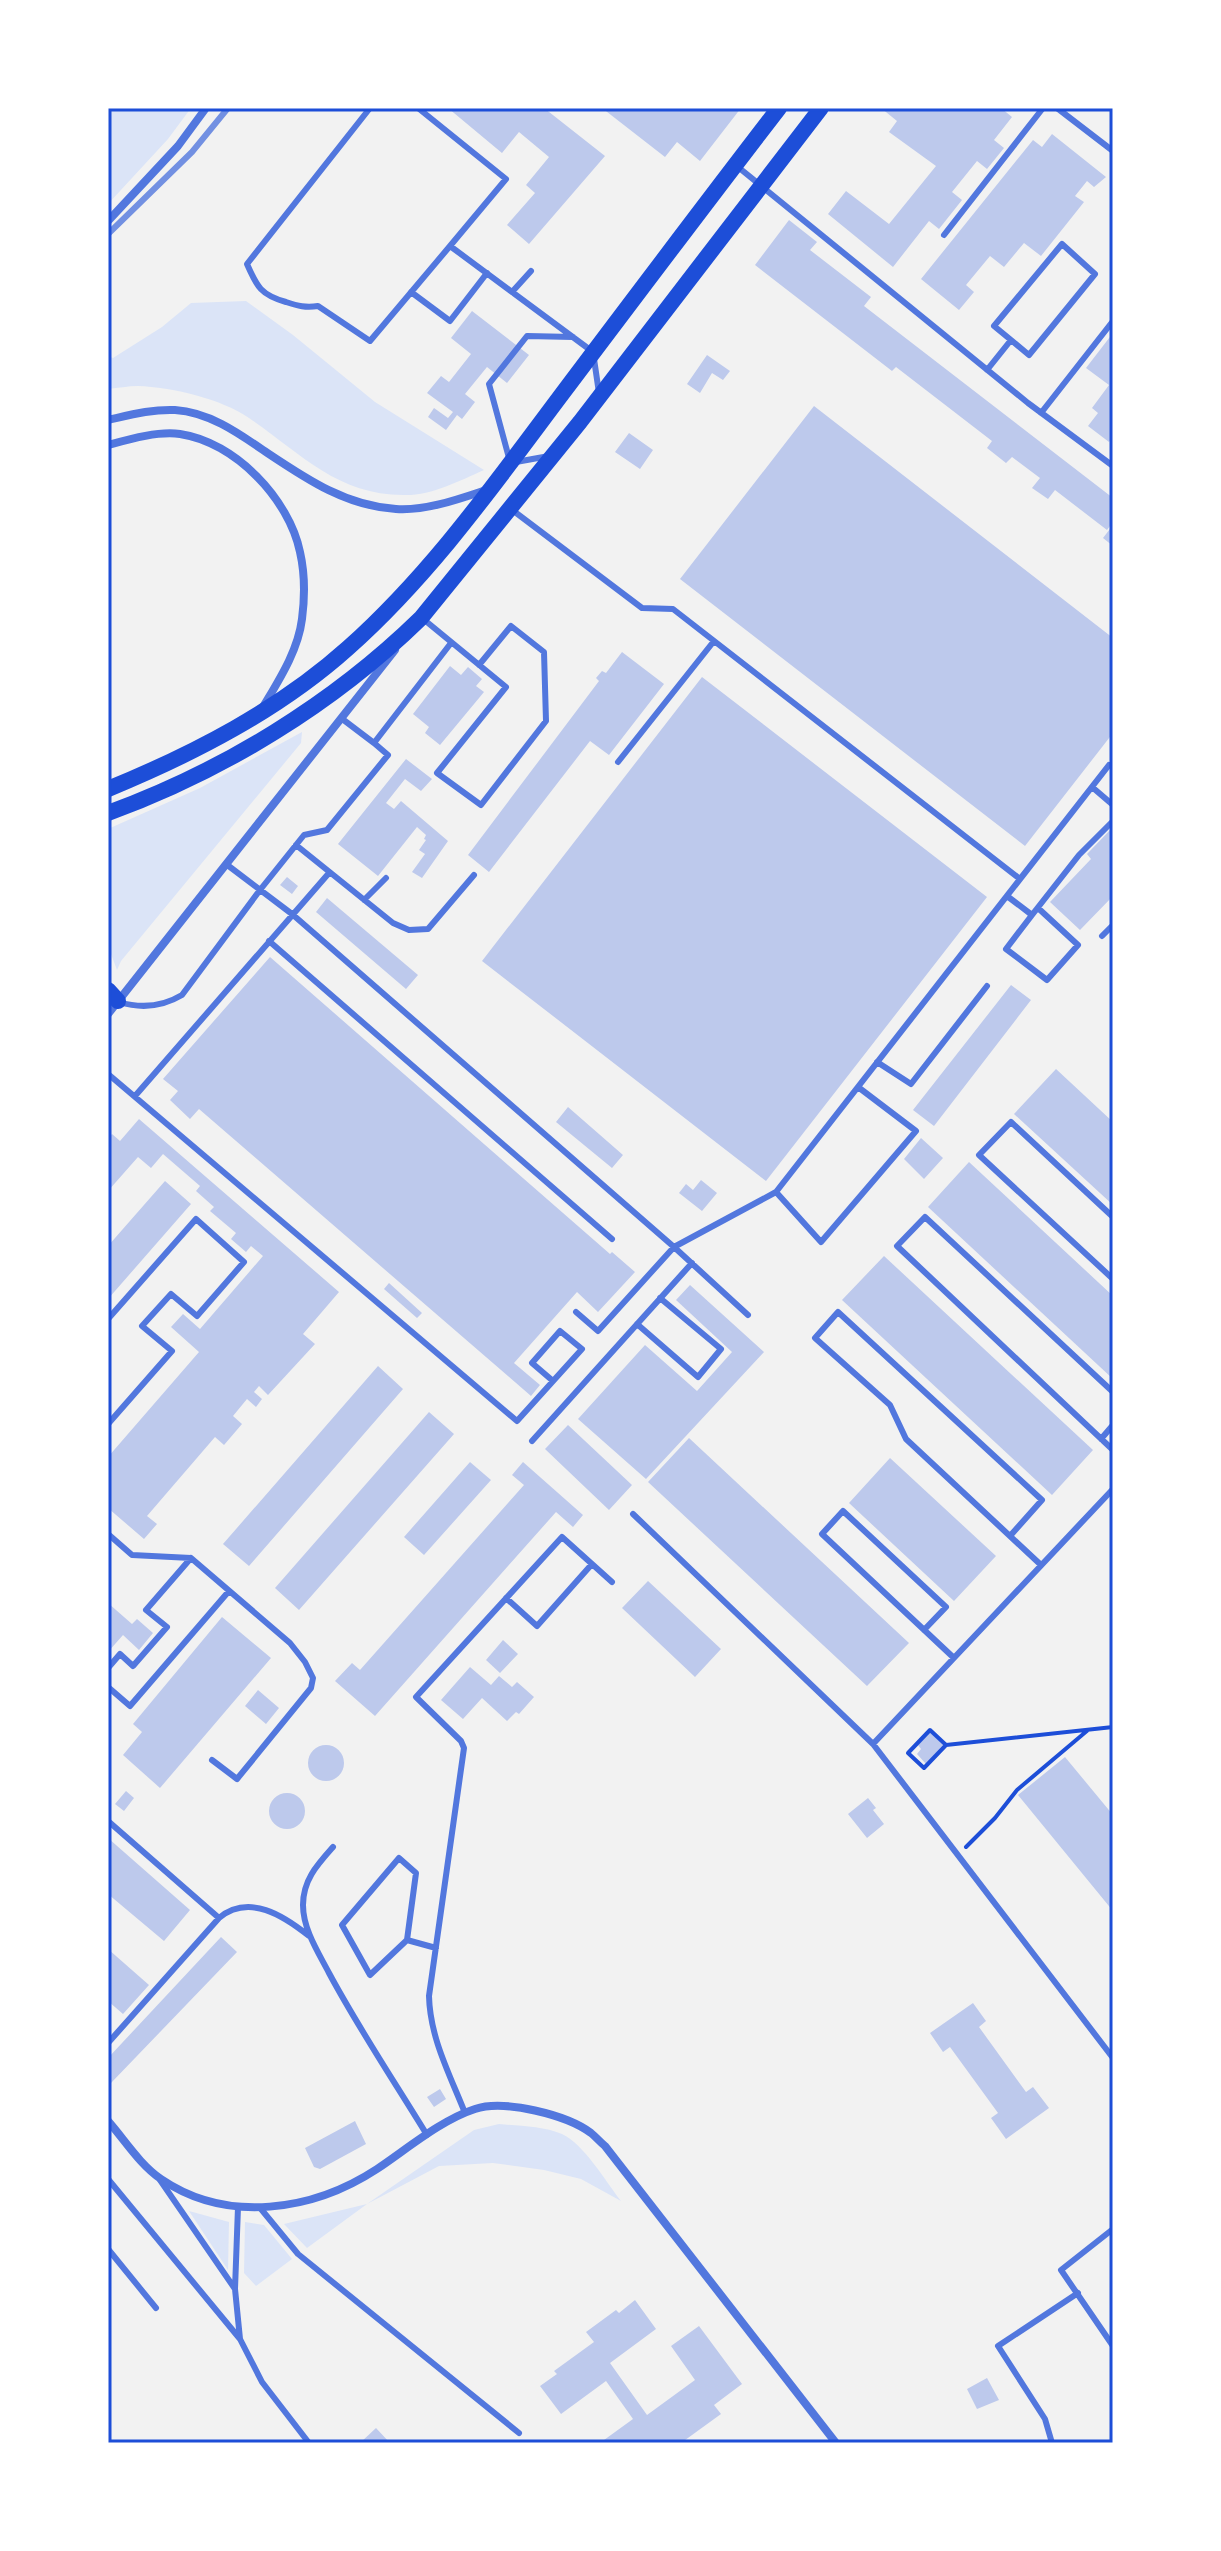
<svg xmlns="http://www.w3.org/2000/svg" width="1221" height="2551" font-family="Montserrat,sans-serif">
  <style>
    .green { fill: #dbe4f7 }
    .building { fill: #bdc9ec }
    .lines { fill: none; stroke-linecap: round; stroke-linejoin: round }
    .path { stroke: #1d4ed8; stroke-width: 4 }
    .service { stroke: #5277de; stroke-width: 6 }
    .minor { stroke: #5277de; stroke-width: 8 }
    .secondary { stroke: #1d4ed8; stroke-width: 16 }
    .rail { stroke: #7290e2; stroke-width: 6 }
    .neatline { fill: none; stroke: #1d4ed8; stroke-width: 3 }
  </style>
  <rect width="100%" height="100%" fill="#f2f2f2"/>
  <!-- green -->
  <path class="green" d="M108,108H191L168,139L108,204Z
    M246,301L293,335L375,402L484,470C459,481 431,496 403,495C337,495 299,452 249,418C222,399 171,387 138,386C128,386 118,388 108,389V356L113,358L162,327L191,303Z
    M302,732L301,743L121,961L117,970L108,946V829L200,788Z
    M499,2124C519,2126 543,2126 562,2134C584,2144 606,2182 621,2201L581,2179L544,2170L493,2163L439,2166L367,2204L307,2248L284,2224L367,2204L474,2130Z
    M189,2211L229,2222L228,2270Z
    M245,2222L264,2225L292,2259L256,2286L244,2273Z"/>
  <!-- building -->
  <path class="building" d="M448,108H544L605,156L529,244L507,225L535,193L526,185L549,157L519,132L502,153Z
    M602,108H741L700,161L677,142L665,157Z
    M881,108H1001L1012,117L994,140L1004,148L987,169L977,161L952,192L962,200L939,229L929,221L893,267L828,214L846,191L889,224L936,166L889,132L897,121Z
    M1052,134L1106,177L1094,187L1087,181L1075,196L1084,202L1041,256L1024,243L1004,267L990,256L966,285L974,292L959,310L921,279L1033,140L1042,147Z
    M789,220L817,242L810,250L871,297L864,306L1113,498V522L1107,530L1055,490L1048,499L1032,488L1040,478L1012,457L1006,463L987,448L992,441L896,367L892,371L755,265Z
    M472,311L529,355L507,383L487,367L465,394L475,402L462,419L457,415L446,430L428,417L434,408L448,418L453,412L427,393L441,376L449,382L471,354L451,338Z
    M1113,333V436L1109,442L1088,426L1098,413L1092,408L1109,385L1086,368Z
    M707,355L730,371L723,380L712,373L700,393L687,384Z
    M814,406L1113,638V733L1025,846L680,579Z
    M629,433L653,450L640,469L615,452Z
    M1113,525V546L1103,538Z
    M622,652L664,684L609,755L590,741L489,872L468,855L599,681L596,678L602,671L606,673Z
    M450,666L461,675L468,667L482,679L476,686L484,692L440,745L425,733L429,727L413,714Z
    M702,677L987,897L766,1181L482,961Z
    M406,759L432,779L421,791L405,779L386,803L394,809L401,801L448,841L422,878L412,872L425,854L419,850L426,840L424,839L426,835L417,827L378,876L338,844Z
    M1113,827V896L1080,930L1050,902L1091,859L1087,854Z
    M287,877L298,886L292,894L280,885Z
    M327,898L418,975L406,989L316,912Z
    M270,957L610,1254L612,1252L635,1272L598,1312L577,1292L514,1363L540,1385L531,1396L199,1109L190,1119L170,1100L178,1091L163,1079Z
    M1011,985L1031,1000L934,1126L913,1110Z
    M1056,1069L1113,1122V1205L1014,1114Z
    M568,1107L623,1155L612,1168L556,1122Z
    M139,1119L339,1292L303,1334L315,1344L268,1395L259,1386L254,1392L262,1399L256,1407L247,1399L233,1416L242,1424L224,1445L215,1437L147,1516L157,1524L144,1539L108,1508V1457L199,1352L171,1327L183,1314L200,1329L263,1256L251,1246L246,1252L231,1239L236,1233L210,1211L214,1207L196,1191L200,1186L163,1154L151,1168L138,1157L108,1191V1139L112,1134L120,1141Z
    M921,1138L943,1158L924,1179L904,1159Z
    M969,1162L1113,1296V1379L928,1207Z
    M701,1180L717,1193L702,1211L679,1193L686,1184L693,1190Z
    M165,1181L191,1204L108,1299V1246Z
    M884,1256L1093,1450L1052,1495L842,1300Z
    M389,1283L422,1313L417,1318L384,1289Z
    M690,1285L764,1352L646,1479L578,1419L645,1345L697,1391L732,1352L676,1300Z
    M378,1366L403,1389L249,1566L223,1544Z
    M429,1412L454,1434L299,1610L275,1588Z
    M568,1425L632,1485L609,1510L545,1449Z
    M689,1438L909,1643L867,1686L648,1482Z
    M890,1458L996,1556L954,1601L849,1503Z
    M470,1462L491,1480L424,1555L404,1537Z
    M523,1462L583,1515L573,1527L556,1512L375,1716L335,1681L352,1663L360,1670L524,1485L512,1475Z
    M648,1581L721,1649L695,1677L622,1608Z
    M108,1603L132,1624L137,1619L153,1633L139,1650L123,1635L108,1652Z
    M222,1617L271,1658L160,1788L123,1755L142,1732L133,1724Z
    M503,1640L518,1654L500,1673L486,1660Z
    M470,1667L491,1685L499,1676L512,1687L517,1682L534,1697L519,1714L516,1712L507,1721L482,1698L463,1719L441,1700Z
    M258,1690L279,1708L266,1724L245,1706Z
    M930,1732L943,1745L926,1764L917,1754L921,1749L918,1745Z
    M308 1763a18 18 0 1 1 36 0a18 18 0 1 1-36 0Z
    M1065,1757L1113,1815V1911L1018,1795Z
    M126,1791L134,1798L124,1811L115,1804Z
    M269 1811a18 18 0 1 1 36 0a18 18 0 1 1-36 0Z
    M868,1798L876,1808L873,1810L884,1824L867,1838L848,1814Z
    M108,1838L190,1910L164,1941L108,1894Z
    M221,1937L237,1952L111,2083L108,2080V2058Z
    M108,1949L149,1985L123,2014L108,2001Z
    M973,2003L986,2021L979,2027L1026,2092L1033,2087L1049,2108L1006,2139L991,2118L998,2113L950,2047L943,2052L930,2033Z
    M440,2089L446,2099L434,2107L427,2097Z
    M355,2121L366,2144L320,2169L314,2167L305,2148Z
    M635,2300L656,2329L610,2363L647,2415L695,2380L671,2346L699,2326L742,2384L714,2405L721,2414L681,2443H607L604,2440L633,2419L606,2381L561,2414L540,2386L557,2374L554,2371L594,2342L586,2332L616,2310L619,2313Z
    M987,2378L999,2400L977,2409L967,2389Z
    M376,2428L390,2443H360Z"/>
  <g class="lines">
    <!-- path -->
    <path class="path" d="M930,1730L946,1745L924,1768L908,1753Z
      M946,1745L1113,1727
      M966,1847L995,1818L1017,1790L1088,1730"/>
    <!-- service -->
    <path class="service" d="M370,108L247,264C257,287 261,295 286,302C298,306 306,308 318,306L370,341L450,246
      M418,108L506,179L450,246L593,352L599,393
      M1057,108L1113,151
      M738,167L1028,403L1113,466
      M944,235L1043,108
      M411,292L450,321L487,273
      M512,292L531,271
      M987,370L1011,340L1029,355L1095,274L1062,244L994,326L1011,340
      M1041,413L1113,321
      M509,458L489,384L527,336L573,337
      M516,462L549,456
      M511,509L642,608L673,609L1020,879
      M422,618L506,687L437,773L481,805L546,721L544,652L511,626L479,665
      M341,718L374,743
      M618,762L714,641
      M1092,787L1113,805
      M296,845L393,923L409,930L428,929L474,875
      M226,864L292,914L674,1247L776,1192L1109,765
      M1007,896L1032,915L1079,855L1113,821
      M364,900L386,878
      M1032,915L1006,949L1047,980L1078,945L1038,908
      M1102,936L1113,925
      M269,941L612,1239
      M119,1002C142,1009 162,1007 182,995L260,890L304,835L327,830L388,755L374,743L451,643
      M877,1062L911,1084L987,986
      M108,1074L517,1421L582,1349L560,1331L532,1363L553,1381
      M135,1096L329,873
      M776,1192L821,1242L916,1131L858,1087
      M1113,1217L1011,1122L979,1155L1113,1279
      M576,1312L598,1331L674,1247L748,1315
      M108,1319L196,1219L244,1262L197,1316L171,1294L142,1326L172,1351L108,1424
      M637,1324L698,1377L721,1349L660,1298
      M1113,1392L925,1217L897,1246L1113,1450
      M1101,1439L1113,1425
      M532,1441L692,1263
      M1113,1489L873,1744L1113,2058
      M633,1514L873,1744
      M108,1534L132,1555L191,1558L290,1643L305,1662L313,1678L311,1688L237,1779L212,1760
      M1010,1536L1042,1500L838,1312L815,1338L890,1405L906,1439L1041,1565
      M506,1598L537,1626L592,1564
      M924,1630L946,1607L843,1511L822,1534L954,1658
      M108,1668L120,1654L133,1666L167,1627L146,1610L191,1558
      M108,1687L130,1706L229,1591
      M108,1821L219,1918
      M333,1847C317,1865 303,1880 303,1905C303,1929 318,1952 329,1973C359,2029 394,2081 427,2135
      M407,1940L370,1975L342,1925L399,1858L416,1873L407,1940L436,1948
      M108,2043L219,1918C249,1893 284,1916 309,1936
      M465,2113C450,2075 430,2038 429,1996L464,1748L461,1741L416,1697L562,1537L612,1582
      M108,2179L240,2339
      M160,2180L235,2289
      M238,2207L235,2289L240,2339L262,2382L309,2443
      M261,2209L298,2254L519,2433
      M1113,2229L1061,2270L1113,2346
      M108,2249L156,2308
      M1052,2443L1045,2419L998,2346L1078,2293"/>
    <!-- minor -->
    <path class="minor" d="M108,221L178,146L206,108
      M108,420C130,415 152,409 175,410C208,412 237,432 263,450C305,478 345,506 396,509C426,511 459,499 486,490
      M108,445C130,439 158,431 180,434C235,442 289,499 300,552C305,574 305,596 302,619C298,651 279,680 263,707
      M108,1014L395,650
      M108,2121C124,2139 140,2165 161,2179C227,2224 313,2211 377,2169C407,2149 441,2120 475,2109C504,2099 567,2115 591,2133C596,2137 600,2142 605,2146L836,2443"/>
    <!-- secondary -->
    <path class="secondary" d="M108,789C193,754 279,710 348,648C430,575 493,486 559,398C632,301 705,204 779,108
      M108,813C223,771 333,704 421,618L580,422L821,108
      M108,990L118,1001"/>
    <!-- rail -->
    <path class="rail" d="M108,234L192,152L228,108"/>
  </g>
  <!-- border -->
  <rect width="1221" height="2551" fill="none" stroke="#ffffff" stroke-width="220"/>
  <rect x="110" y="110" width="1001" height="2331" class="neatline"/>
</svg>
